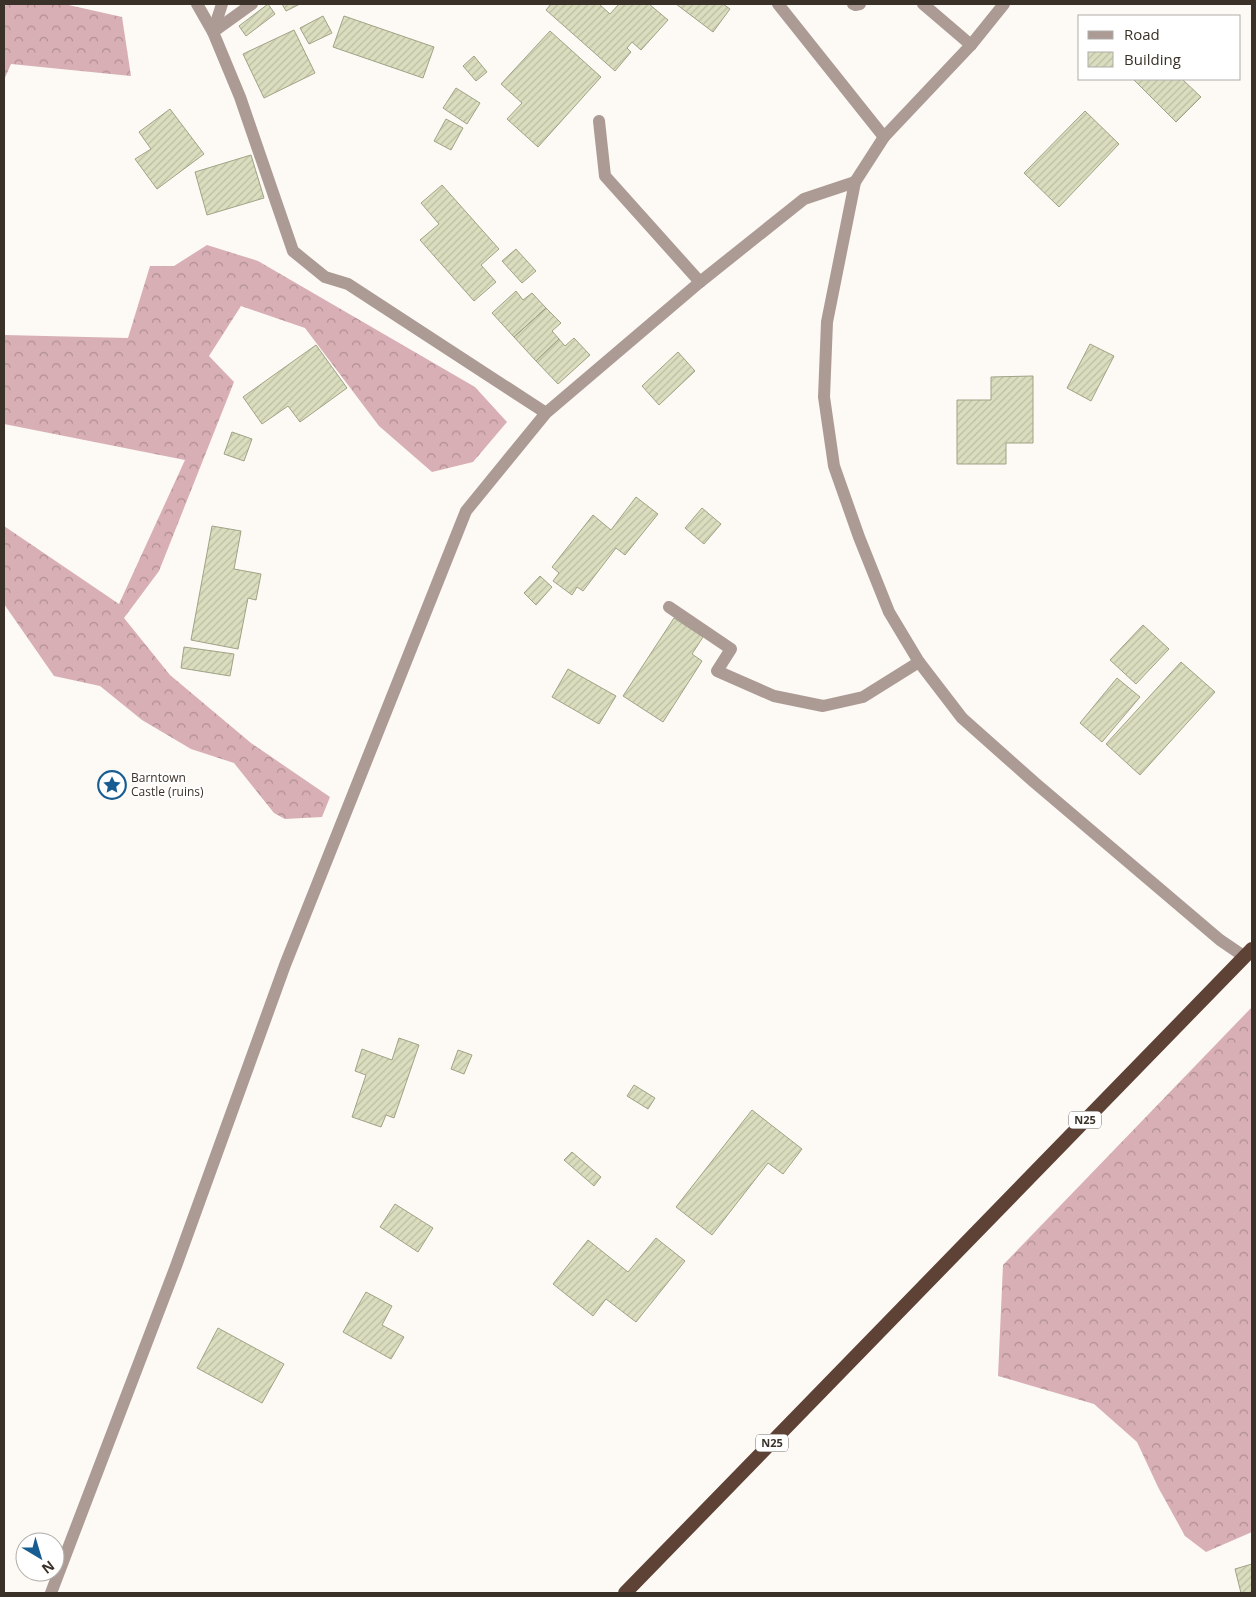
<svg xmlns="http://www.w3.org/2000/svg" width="1256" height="1597" font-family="'Open Sans',sans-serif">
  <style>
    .forest { fill: url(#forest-crowns) }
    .building { fill: url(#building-hatch); stroke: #a0a385 }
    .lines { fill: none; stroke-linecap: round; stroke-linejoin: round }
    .service { stroke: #ac9b95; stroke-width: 12 }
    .minor { stroke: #ac9b95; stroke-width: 12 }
    .tertiary { stroke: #ac9b95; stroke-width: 12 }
    .trunk { stroke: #5e4236; stroke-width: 14 }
    .labels { text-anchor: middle; stroke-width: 4; stroke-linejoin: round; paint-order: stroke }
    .shield { fill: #fff; stroke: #757068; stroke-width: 1 }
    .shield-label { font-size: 11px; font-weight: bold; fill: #3a3228 }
    .poi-label { font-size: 12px; fill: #3a3228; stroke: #fff; text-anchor: start }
  </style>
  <defs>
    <pattern id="forest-crowns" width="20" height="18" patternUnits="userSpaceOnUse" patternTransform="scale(1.25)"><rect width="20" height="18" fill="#d8afb4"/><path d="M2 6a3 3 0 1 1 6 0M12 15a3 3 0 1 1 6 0" fill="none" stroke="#b08f92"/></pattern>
    <pattern id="building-hatch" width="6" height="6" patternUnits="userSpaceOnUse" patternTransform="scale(1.25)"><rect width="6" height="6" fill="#daddbe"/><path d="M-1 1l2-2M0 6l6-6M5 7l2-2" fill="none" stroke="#bcbea3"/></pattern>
  </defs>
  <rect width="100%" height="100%" fill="#fdf9f4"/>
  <!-- forest -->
  <path class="forest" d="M9,4H64L122,17L131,76L11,64L4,80V6Z
    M207,245L258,261L475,387L507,422L473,462L432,472L379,426L305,328L241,306L209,356L234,382L159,571L124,618L170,675L251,743L330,797L322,817L285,819L274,813L234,763L191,749L142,720L100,686L54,676L4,604V526L119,604L185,460L4,424V335L128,338L150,266H174Z
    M1252,1007V1532L1206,1552L1185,1536L1158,1487L1137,1442L1094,1404L998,1376L1003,1265Z"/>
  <!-- building -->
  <path class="building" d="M268,4L275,14L246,36L239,26Z
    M282,4H300L286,11Z
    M551,4H599L610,14L619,4H649L668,20L641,50L632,42L627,48L631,52L615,71L546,10Z
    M676,4H723L730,9L713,32Z
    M323,16L332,33L309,44L300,28Z
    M344,16L434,47L423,78L333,47Z
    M294,30L315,73L264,98L243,54Z
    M550,31L601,77L538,147L507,119L522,103L501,84Z
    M474,56L487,72L476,81L463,66Z
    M1133,79H1182L1201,97L1176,122Z
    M456,88L480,103L467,124L443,108Z
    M170,109L204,154L157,189L135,159L151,149L139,132Z
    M1085,111L1119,144L1059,207L1024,173Z
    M446,119L463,128L451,150L434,141Z
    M251,155L264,198L207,215L195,172Z
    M442,185L499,249L481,265L496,282L474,301L420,240L439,224L421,203Z
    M516,249L536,271L522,283L502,261Z
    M516,291L523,300L532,293L546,308L514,337L492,313Z
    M546,308L561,323L552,331L559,339L536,361L514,337Z
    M574,338L590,355L558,384L536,361L559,339L565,346Z
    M1090,344L1114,356L1091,401L1067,388Z
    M316,345L347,388L300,422L288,406L262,424L243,397Z
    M678,352L695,371L659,405L642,386Z
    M1033,376V443H1006V464H957V400H991V377Z
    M232,432L252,439L244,461L224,454Z
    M636,497L658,514L625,555L616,548L583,591L577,587L572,595L553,581L559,573L552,567L593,515L611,530Z
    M702,508L721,524L704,544L685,528Z
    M212,526L241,531L234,569L261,574L256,600L248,598L238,649L191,640Z
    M540,576L552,587L536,605L524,593Z
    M674,618L703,637L692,654L702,661L663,722L623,696Z
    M1143,625L1169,649L1136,684L1110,660Z
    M184,647L234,654L230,676L181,668Z
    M1181,662L1215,692L1140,775L1106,744Z
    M568,669L616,696L599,724L552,697Z
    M1117,678L1140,697L1102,742L1080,723Z
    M399,1038L419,1045L394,1118L386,1115L381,1127L352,1117L366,1075L355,1071L362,1049L392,1060Z
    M458,1050L472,1055L464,1074L451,1069Z
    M634,1085L655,1098L648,1109L627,1096Z
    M752,1110L802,1149L783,1174L768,1163L712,1235L676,1207Z
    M572,1152L601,1177L594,1186L564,1160Z
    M395,1204L433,1228L418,1252L380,1227Z
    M656,1238L685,1261L636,1322L606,1299L593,1316L553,1284L588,1240L628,1272Z
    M366,1292L392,1306L382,1325L404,1337L391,1359L343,1332Z
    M218,1328L284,1364L262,1403L197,1368Z
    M1252,1564V1593H1241L1235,1569Z"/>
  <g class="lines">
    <!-- service -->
    <path class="service" d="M778,4L884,137
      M853,4L855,5L860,4
      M923,4L971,45
      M213,32L222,4
      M599,121L605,176L700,282
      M669,607L731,649L717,671L774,696L823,706L863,697L919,662"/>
    <!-- minor -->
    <path class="minor" d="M197,4L213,32L240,97L293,251L325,277L348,284L546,413
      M213,32L252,4
      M51,1593L176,1266L285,965L466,511L546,413L700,282L804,199L855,182"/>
    <!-- tertiary -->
    <path class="tertiary" d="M1004,4L971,45L884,137L855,182L827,322L824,397L834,466L859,537L889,612L919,662L962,718L1034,782L1220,940L1245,957"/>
    <!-- trunk -->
    <path class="trunk" d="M625,1593L1252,949"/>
  </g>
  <!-- icons -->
  <defs>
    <symbol id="sight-ring" viewBox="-11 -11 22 22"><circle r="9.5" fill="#fff" stroke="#185d92" stroke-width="1.5"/><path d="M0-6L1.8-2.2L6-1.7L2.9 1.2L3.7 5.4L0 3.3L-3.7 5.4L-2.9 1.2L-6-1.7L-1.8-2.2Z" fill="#185d92"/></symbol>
  </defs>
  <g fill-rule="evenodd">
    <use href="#sight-ring" x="96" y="769" width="32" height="32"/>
  </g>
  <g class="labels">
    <!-- shield labels -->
    <g class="shield">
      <rect x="1069" y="1111.5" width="32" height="17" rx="4"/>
      <rect x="756" y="1434.5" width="32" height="17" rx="4"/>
    </g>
    <g class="shield-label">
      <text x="1085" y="1124">N25</text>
      <text x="772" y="1447">N25</text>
    </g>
    <!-- poi labels -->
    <g class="poi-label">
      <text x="131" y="782">Barntown<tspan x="131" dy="14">Castle (ruins)</tspan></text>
    </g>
  </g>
  <!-- border -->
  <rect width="1256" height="1597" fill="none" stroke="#3a3228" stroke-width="10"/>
  <!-- legend -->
  <rect x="1078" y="15" width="162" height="65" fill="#ffffff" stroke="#b0ada9"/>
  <rect x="1088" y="31" width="25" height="8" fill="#ac9b95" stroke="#b0ada9"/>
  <text x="1124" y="40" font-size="15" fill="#3a3228">Road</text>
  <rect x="1088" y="52" width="25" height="15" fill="url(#building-hatch)" stroke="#b0ada9"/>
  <text x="1124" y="65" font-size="15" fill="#3a3228">Building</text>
  <!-- north arrow -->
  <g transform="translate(40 1557) rotate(142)"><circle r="24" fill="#ffffff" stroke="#b0ada9"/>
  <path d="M0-4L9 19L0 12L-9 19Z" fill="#185d92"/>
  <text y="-8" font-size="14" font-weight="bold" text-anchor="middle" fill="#3a3228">N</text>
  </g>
</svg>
